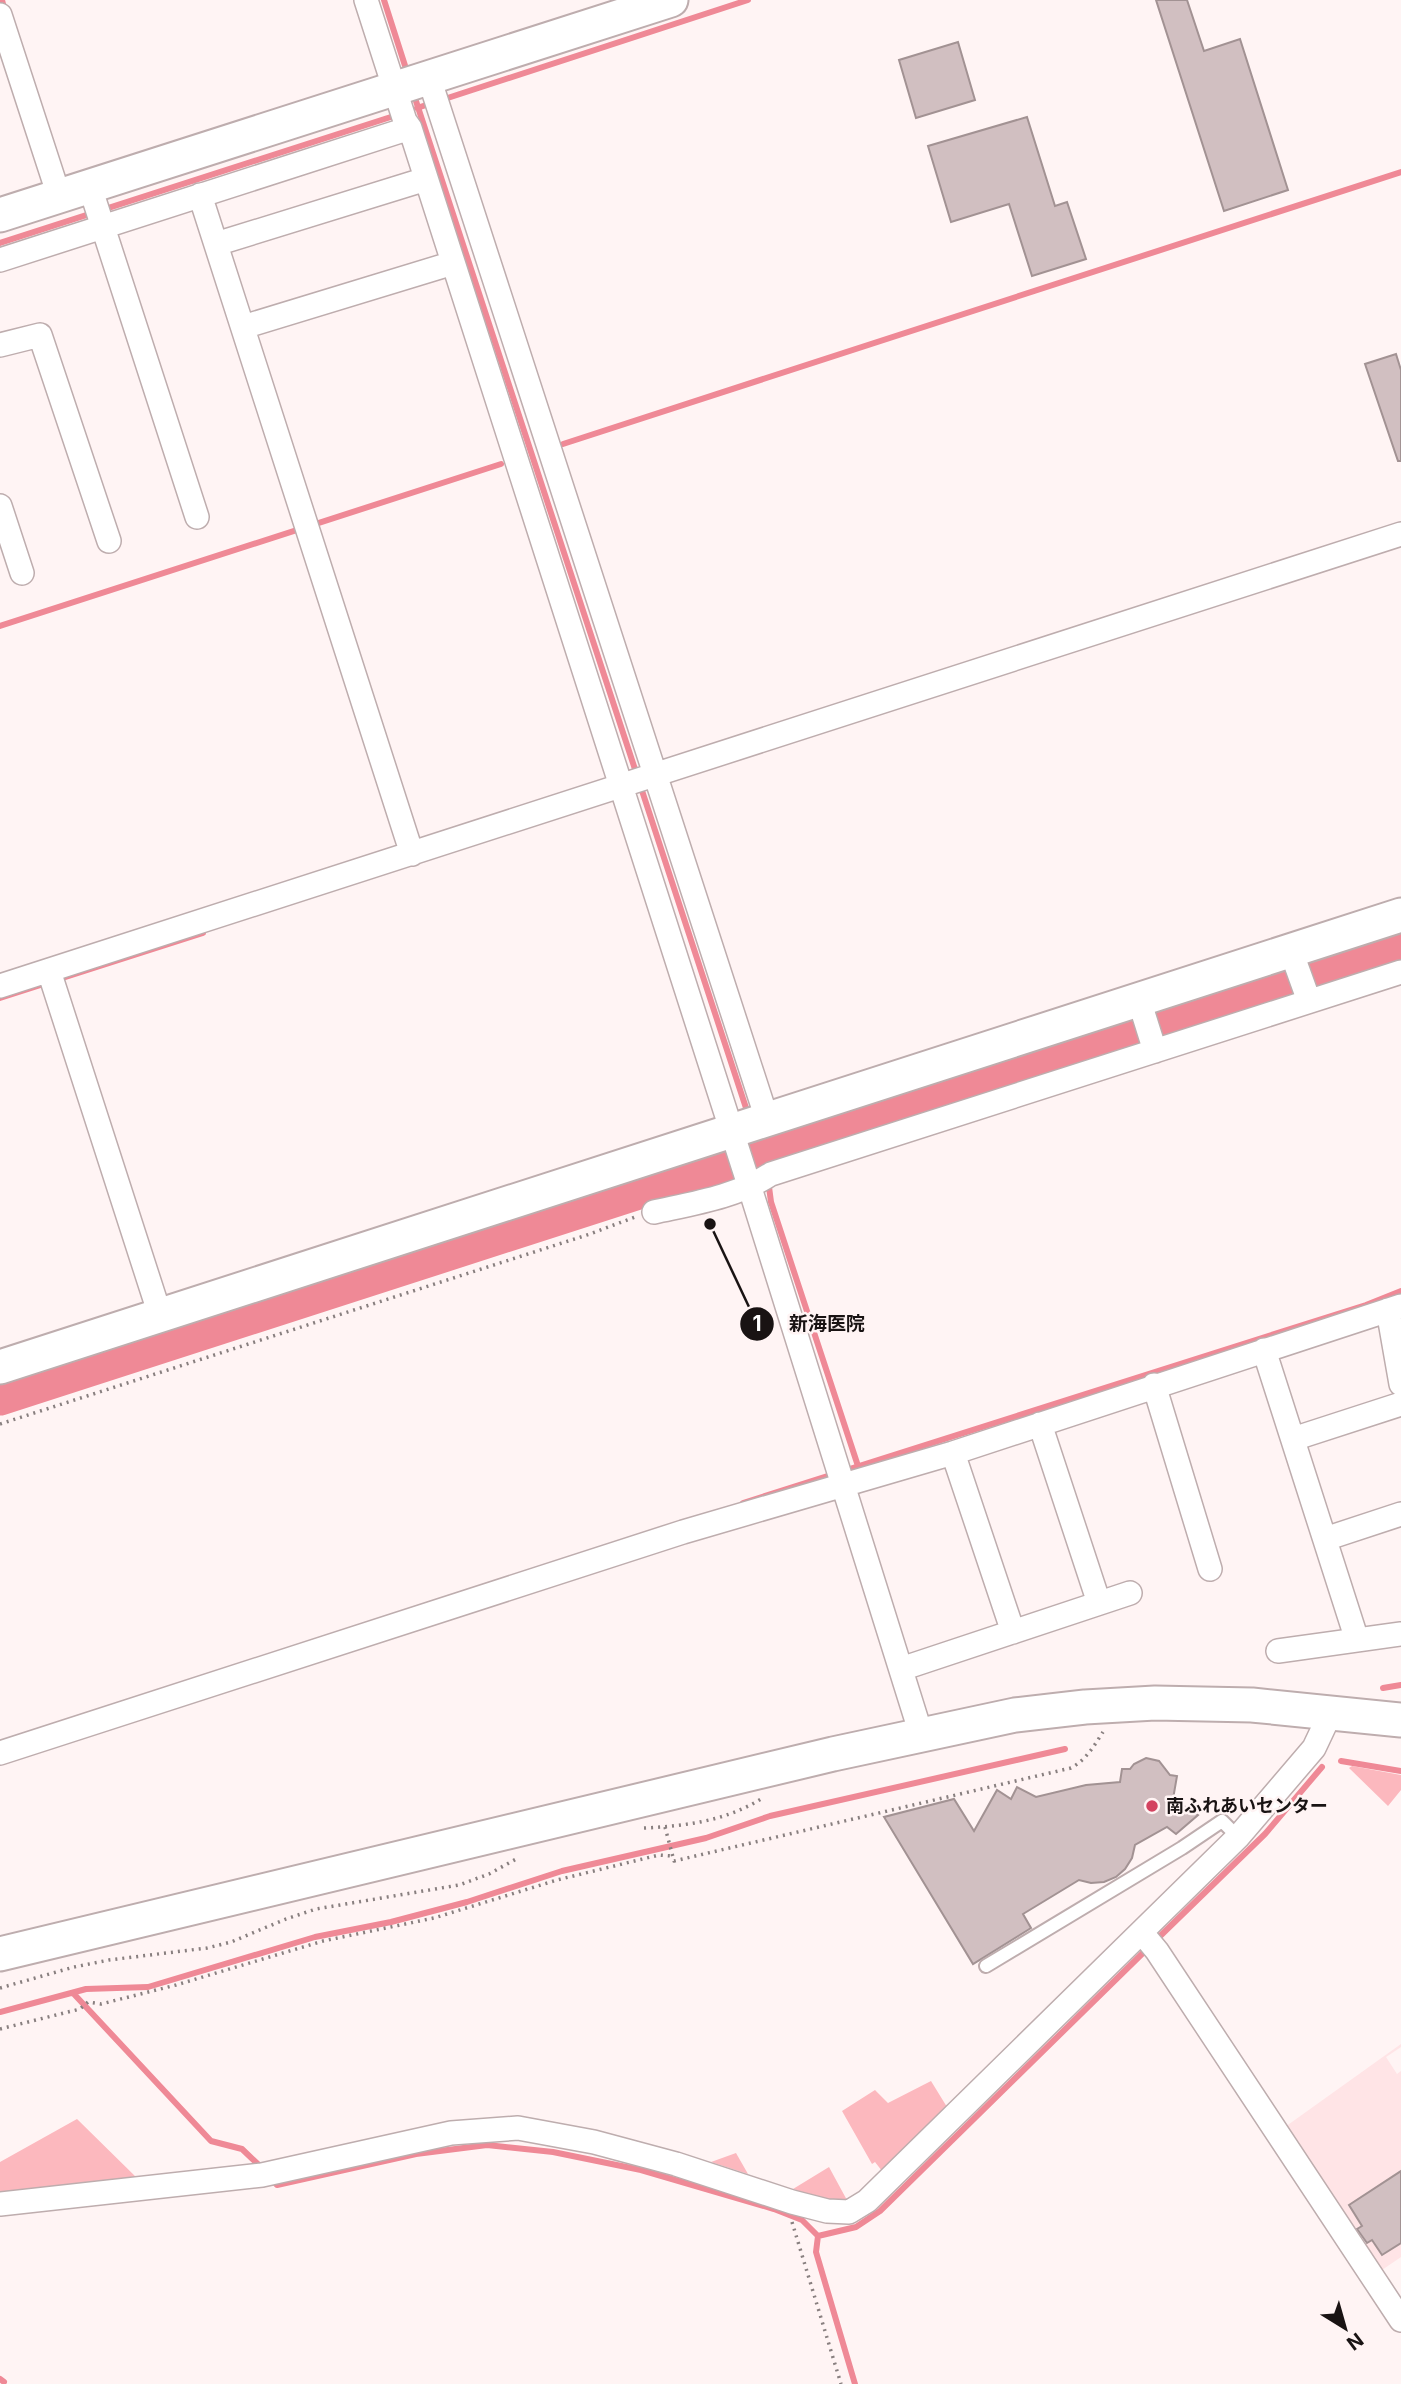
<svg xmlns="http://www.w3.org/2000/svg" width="1401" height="2384" font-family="Inter,'Noto Sans JP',sans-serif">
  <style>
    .built { fill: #ffe4e6 }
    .green { fill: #fcb8be }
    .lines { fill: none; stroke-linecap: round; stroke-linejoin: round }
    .stream { stroke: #ef8996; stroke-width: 6 }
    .river { stroke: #ef8996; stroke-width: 35 }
    .building { fill: #d1bfc1; stroke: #a29293; stroke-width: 2 }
    .lane-casing { stroke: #beadae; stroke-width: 16 }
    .street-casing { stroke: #beadae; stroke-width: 26 }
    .secondary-casing { stroke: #beadae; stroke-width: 37 }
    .path { stroke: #887f7f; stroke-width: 3.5; stroke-dasharray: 2 5; stroke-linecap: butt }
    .lane { stroke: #fff; stroke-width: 12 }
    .street { stroke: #fff; stroke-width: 23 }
    .secondary { stroke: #fff; stroke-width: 33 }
    .poi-dot { fill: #d34360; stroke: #fff4f4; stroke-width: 2.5 }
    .labels { text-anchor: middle; stroke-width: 5; stroke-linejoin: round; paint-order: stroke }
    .poi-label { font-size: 18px; font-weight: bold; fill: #191313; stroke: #fff4f4; text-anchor: start }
    .leader { fill: none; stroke: #191313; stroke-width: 2.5 }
    .callout-dot { fill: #191313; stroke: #fff4f4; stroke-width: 2.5 }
    .mark-label { font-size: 21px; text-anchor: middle; font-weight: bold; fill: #fff }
    .callout-label { font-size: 19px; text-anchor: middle; font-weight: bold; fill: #191313; stroke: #fff4f4; stroke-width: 5; stroke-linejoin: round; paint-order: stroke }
  </style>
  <rect width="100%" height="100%" fill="#fff4f4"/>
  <!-- built -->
  <path class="built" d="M1401,2044V2047L1386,2057L1397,2074L1401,2071V2171L1349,2205L1362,2226L1355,2230L1364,2244L1372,2240L1382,2255L1401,2243V2257L1379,2272L1285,2127Z"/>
  <!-- green -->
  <path class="green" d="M1352,1766L1401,1775V1790L1388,1806L1349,1768Z
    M931,2081L947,2107L882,2171L875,2162L872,2164L842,2111L875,2090L888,2103Z
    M77,2119L138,2179L0,2195V2162Z
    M736,2153L748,2174L711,2162Z
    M829,2167L848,2202L822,2199L793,2189Z"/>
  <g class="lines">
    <!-- stream -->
    <path class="stream" d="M2,0L5,12
      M384,0L408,75
      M413,92L748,1114
      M417,108L748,0
      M0,243L397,115
      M563,444L1401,172
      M0,626L501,464
      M0,998L203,933
      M761,1141L763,1152
      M759,1153L763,1168
      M769,1187L771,1202L858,1466
      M743,1503L1366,1305L1401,1291
      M1383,1688L1401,1685
      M1341,1761L1401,1771
      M1155,1941L1265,1834L1322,1767
      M73,1993L211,2141L242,2149L263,2169
      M0,2012L86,1989L148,1987L315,1937L391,1922L467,1902L562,1871L706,1838L770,1816L1065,1749
      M270,2177L277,2185L416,2154L487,2145L553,2152L641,2170L774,2209L802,2220L818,2236
      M0,2379L4,2382
      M855,2384L816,2252L818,2236L856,2227L880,2211L1148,1948"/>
    <!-- river -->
    <path class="river" d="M0,1398L1401,946"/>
  </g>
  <!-- building -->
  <path class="building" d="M1156,0H1187L1204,51L1240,39L1288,190L1224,211Z
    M958,42L975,100L916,118L899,60Z
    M1027,117L1055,206L1067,202L1086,259L1032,276L1009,204L951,222L928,146Z
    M1396,354L1401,370V461H1398L1365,364Z
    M1146,1758L1159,1761L1170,1775L1177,1776L1173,1799L1198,1815L1176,1834L1167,1827L1135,1845L1132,1858L1125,1869L1116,1877L1104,1882L1091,1883L1079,1880L1023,1914L1031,1928L973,1964L884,1817L954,1799L974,1831L997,1790L1011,1799L1017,1787L1036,1797L1086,1785L1120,1782L1122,1769H1130L1134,1764Z
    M1401,2171V2243L1382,2255L1372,2240L1367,2243L1357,2229L1362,2226L1349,2205Z"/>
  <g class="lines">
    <defs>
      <path id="lane" d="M986,1966L1182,1848L1222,1821L1238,1837"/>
      <path id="street" d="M366,0L405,121L410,128L750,1188L921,1734
        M0,15L59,196
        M429,78L767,1119
        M90,187L197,517
        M200,195L412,854
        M216,244L426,179
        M0,260L410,128
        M243,327L453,263
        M0,345L40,335L109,541
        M0,506L22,573
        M1291,951L1309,1001
        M49,971L160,1315
        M0,986L1401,534
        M1139,1000L1155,1051
        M654,1212C695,1203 736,1197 771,1174L1401,972
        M1388,1310L1401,1384
        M1264,1350L1357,1640
        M1154,1385L1210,1569
        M1040,1424L1099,1603
        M1293,1439L1401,1404
        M953,1453L1013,1632
        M1325,1539L1401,1514
        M1278,1651L1401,1634
        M901,1669L1130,1593
        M0,1753L683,1532L953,1453L1401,1306
        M1142,1933L1157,1951L1401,2320
        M0,2204L262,2175L451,2133L518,2128L594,2142L676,2164L792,2202L827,2211L849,2212L867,2201L1238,1837L1314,1748L1331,1712"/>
      <path id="secondary" d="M0,215L671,0
        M0,1367L1401,915
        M0,1954L833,1754L1015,1715L1085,1707L1155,1703L1252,1705L1401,1720"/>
    </defs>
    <!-- lane casing -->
    <use href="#lane" class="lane-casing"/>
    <!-- street casing -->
    <use href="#street" class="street-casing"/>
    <!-- secondary casing -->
    <use href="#secondary" class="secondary-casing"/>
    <!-- path -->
    <path class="path" d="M0,1424L590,1234L635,1217
      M665,1827L674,1861L1071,1768C1086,1760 1094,1746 1103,1732
      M644,1828C686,1826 725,1821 761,1799
      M0,1988L74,1967L109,1960L207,1948L231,1942L286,1919L316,1909L459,1885L489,1874L518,1858
      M0,2029L80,2009L88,2002L101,2004L176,1985L323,1941L434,1918L557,1880L659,1855L672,1856
      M792,2222L841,2384"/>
    <!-- lane -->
    <use href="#lane" class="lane"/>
    <!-- street -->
    <use href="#street" class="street"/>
    <!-- secondary -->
    <use href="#secondary" class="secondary"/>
  </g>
  <!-- markers -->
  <circle class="poi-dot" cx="1152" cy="1806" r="7"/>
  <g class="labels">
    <!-- poi labels -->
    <g class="poi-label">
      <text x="1166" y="1812">南ふれあいセンター</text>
    </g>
  </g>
  <!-- callouts -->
  <path class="leader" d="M710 1224L757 1324"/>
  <g class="callout-dot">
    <circle cx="710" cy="1224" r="7"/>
    <circle cx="757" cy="1324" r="18"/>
  </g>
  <g class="mark-label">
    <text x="757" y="1331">1</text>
  </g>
  <g class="callout-label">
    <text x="827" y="1330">新海医院</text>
  </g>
  <!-- north arrow -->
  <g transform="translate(1345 2328) rotate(143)" stroke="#fff4f4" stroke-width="5" paint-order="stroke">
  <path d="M0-5L12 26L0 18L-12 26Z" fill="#191313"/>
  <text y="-10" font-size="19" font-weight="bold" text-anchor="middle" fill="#191313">N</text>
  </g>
</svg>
